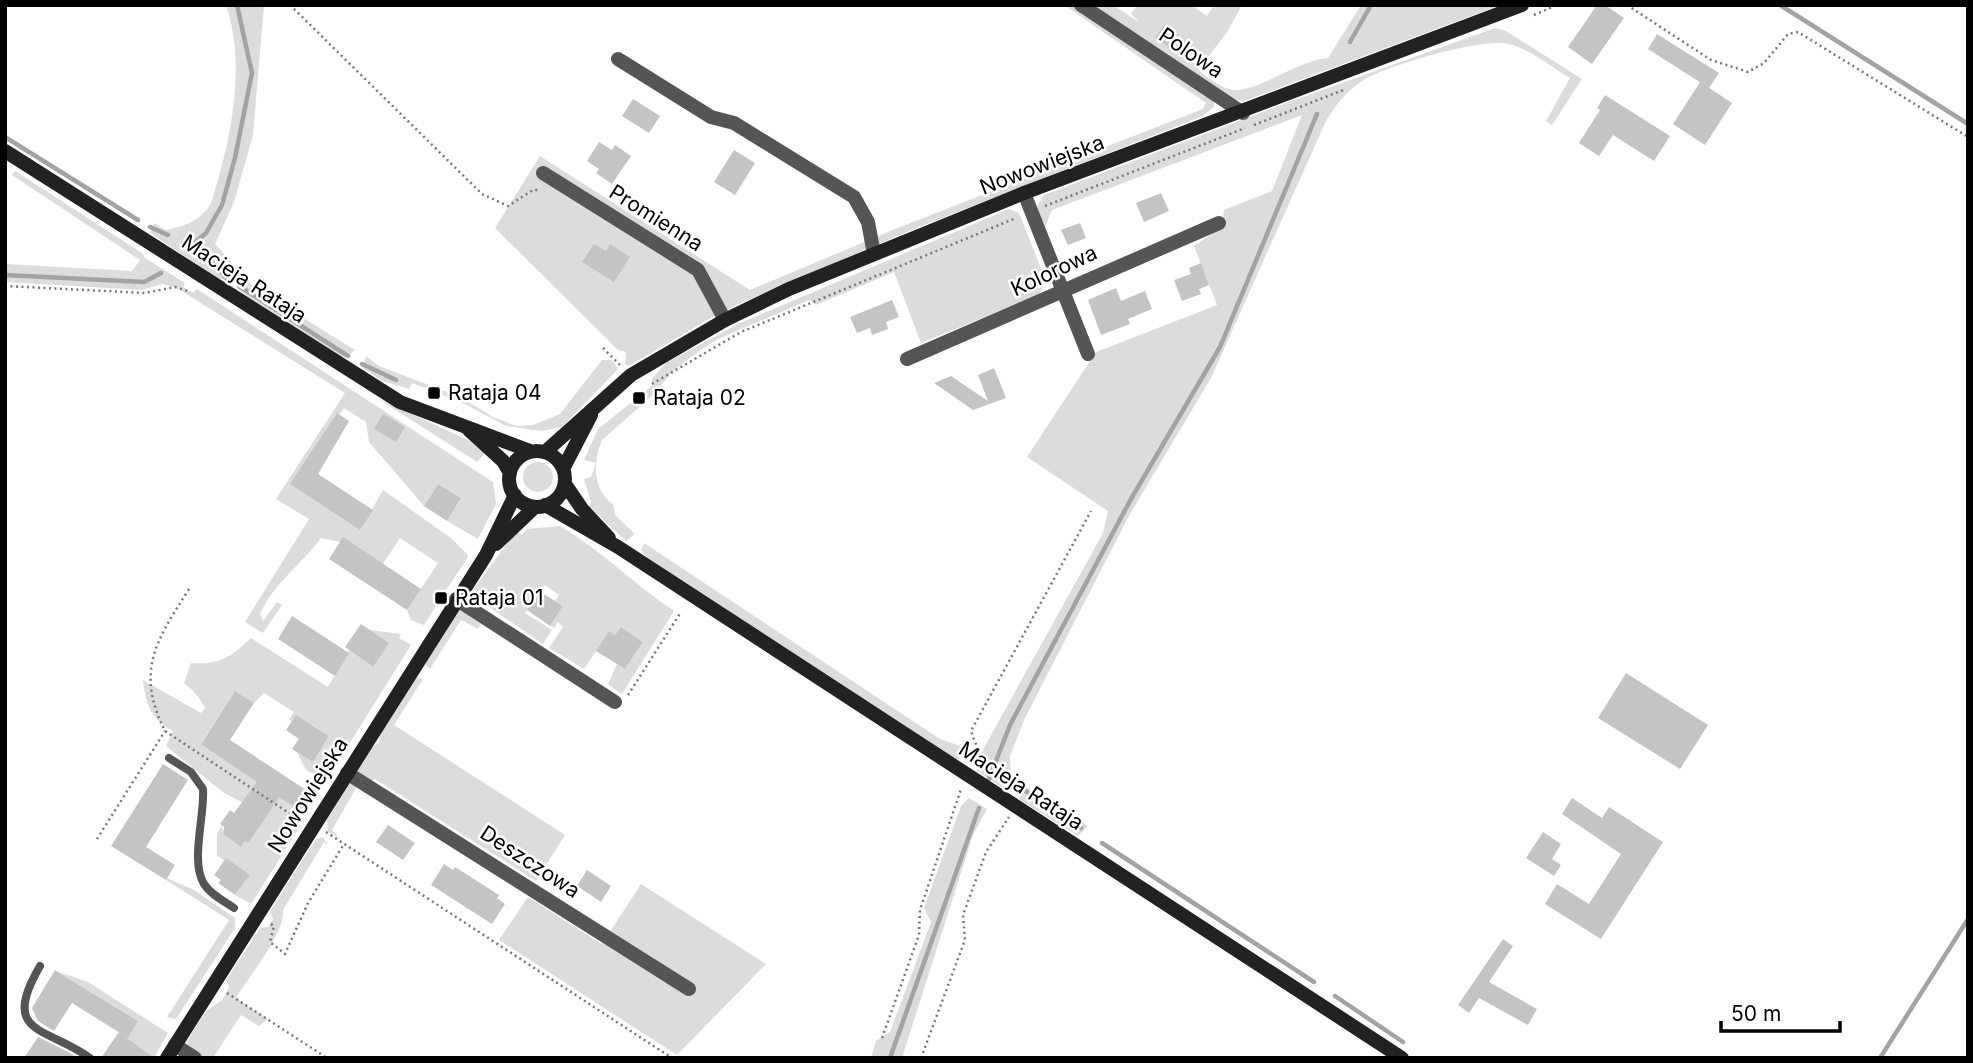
<svg xmlns="http://www.w3.org/2000/svg" width="1973" height="1063" font-family="Inter,sans-serif">
  <style>
    .green { fill: #dcdcdc }
    .lines { fill: none; stroke-linecap: round; stroke-linejoin: round }
    .stream { stroke: #a3a3a3; stroke-width: 4.5 }
    .building { fill: #c4c4c4 }
    .path { stroke: #777; stroke-width: 2.5; stroke-dasharray: 2 3.5; stroke-linecap: butt }
    .lane { stroke: #555; stroke-width: 8 }
    .street { stroke: #555; stroke-width: 14 }
    .secondary { stroke: #222; stroke-width: 14 }
    .poi-dot { fill: #000; stroke: #fff; stroke-width: 2.5 }
    .labels { text-anchor: middle; stroke-width: 5; stroke-linejoin: round; paint-order: stroke }
    .street-label { font-size: 21px; fill: #000; stroke: #fff }
    .poi-label { font-size: 21px; fill: #000; stroke: #fff; text-anchor: start }
  </style>
  <rect width="100%" height="100%" fill="#fff"/>
  <!-- green -->
  <path class="green" d="M226,5H264L253,135L234,202L215,244L255,288L355,350L348,356L340,357L238,290L240,280L232,273L227,279H218L150,233L154,223L166,230C183,226 196,223 208,208C213,202 214,191 217,183C233,128 245,60 226,5Z
    M1064,5H1113L1140,23L1131,14L1137,5H1191L1207,16L1214,5H1242L1228,31L1198,70C1209,78 1224,91 1238,90C1267,87 1296,61 1328,58L1361,5H1500L1244,101L1214,99V107L1203,116L919,227L796,279L721,312L629,366L625,364L626,352L618,350L495,228L540,156L750,290L895,229L1203,109L1206,103Z
    M1495,28L1506,31L1582,79L1552,125L1546,121L1570,78C1551,67 1530,49 1509,44C1480,38 1395,64 1367,78C1349,88 1337,103 1326,121L1211,378L1130,514L1025,718L1010,756L1011,776L1001,787L977,771L975,764L1103,533L1108,511L1027,457L1096,352L1217,305L1194,246L1222,227L1224,210L1272,191L1302,115L1052,210L1045,227L1037,206L1044,195L1289,102Z
    M15,171L142,253L145,258L185,283L183,287L193,293L197,289L493,482L496,504L478,539L447,521L461,498L438,484L424,506L369,442L366,422L344,408L291,484L360,530L383,490L451,538L467,554L468,557L445,592L443,591L437,597L440,600L424,625L411,620L407,610L438,563L400,538L383,564L340,542L321,538C301,565 274,583 260,614L263,621L277,602L282,605L263,633L245,622L309,519L276,499L345,393L175,287L162,284L142,290L5,282V264L132,271L140,260L12,175Z
    M1009,209L1019,213L1046,281L1039,295L921,343L894,272L816,305L809,300L716,340L691,357L672,372L654,394L602,440C593,462 592,489 613,504L615,515L635,534L626,541L589,506L591,502L584,479L591,477L596,463L584,460L598,429L653,385L651,380L666,363L738,324Z
    M366,356L379,366L460,397L493,417L517,426L533,425L560,414L602,360H612L618,369L562,427L542,431L506,426L463,403L412,383L409,389L382,381L362,367Z
    M377,398L468,440L485,453L477,462Z
    M523 477a15 15 0 1 1 30 0a15 15 0 1 1-30 0Z
    M560,526C601,550 635,585 674,611L622,694L608,684L617,664L625,669L643,642L621,627L615,635L609,632L584,669L549,648L563,627L558,622L554,628L550,625L563,606L555,601L559,595L545,585L525,613L552,630L543,644L470,594L516,531L522,535L526,529Z
    M644,543L940,739L969,749L964,757L957,760L646,557L641,550Z
    M460,610L481,624L478,629L461,620L430,669L425,664L456,613Z
    M370,630L401,634L399,638L411,645L326,781L306,770L297,752L313,762L329,736L311,724L306,731L292,721L289,720L294,712L264,693L254,703L235,691L201,743L300,811L295,821L301,825L251,904L235,895L250,875L217,856V833L222,825L223,834L235,843L245,841L249,843L258,830L242,802L224,793L166,746L173,731C151,719 146,705 143,680L201,713L205,708C199,697 194,691 184,683L191,663C220,665 231,657 251,638L328,687L349,650L373,667Z
    M417,677L423,679L394,725L565,835L536,881L375,779L356,788L332,830L340,838L328,832L327,820L371,748L380,742L379,734Z
    M1022,784L1088,826L1078,836L1020,800L1016,793Z
    M969,798L987,809L973,835L902,1058H871L876,1041L890,1032L931,922L924,908L961,806Z
    M323,837L328,845L324,842L283,910C286,932 248,978 236,998L268,1019L259,1026L241,1015L213,1058C201,1058 190,1053 187,1041L206,1011L222,1000L229,987L226,980L260,928L268,927L273,919L270,911L316,839Z
    M167,878L194,890L235,918V928L176,1019L167,1017L229,920L166,880Z
    M641,884L766,964L677,1055L499,940L528,897L602,944Z
    M59,972L88,982L168,1033L154,1058H143L146,1052L119,1032L128,1037L138,1021Z"/>
  <g class="lines">
    <!-- stream -->
    <path class="stream" d="M1780,5L1968,124
      M1350,42L1371,5
      M5,137L138,220
      M150,227L168,235
      M190,247L206,233L222,205L235,158L252,73L237,5
      M212,262L227,279
      M5,275L144,282L161,273
      M239,286L348,356
      M362,364L396,380
      M989,779L1010,725L1131,499L1220,347L1317,114
      M1024,790L1081,828
      M1102,843L1314,982
      M1335,996L1403,1042
      M890,1058L979,808
      M1880,1058L1968,919"/>
  </g>
  <!-- building -->
  <path class="building" d="M1597,5H1605L1624,18L1592,64L1568,47Z
    M1164,25L1179,35L1170,48L1155,38Z
    M1657,34L1719,73L1709,88L1648,49Z
    M1700,82L1732,103L1705,145L1673,124Z
    M1605,95L1670,136L1654,161L1613,135L1599,156L1579,143L1600,110L1597,108Z
    M633,99L660,116L649,133L622,116Z
    M599,142L612,150L615,145L631,156L612,184L596,173L599,169L587,161Z
    M734,150L755,163L735,195L714,182Z
    M1161,193L1169,211L1144,222L1136,203Z
    M1080,223L1086,238L1068,245L1061,230Z
    M594,244L606,251L610,244L630,257L614,282L582,262Z
    M1201,263L1209,285L1199,289L1201,294L1182,301L1174,280L1191,274L1189,268Z
    M1116,288L1121,301L1145,291L1152,309L1128,319L1130,324L1101,335L1088,300Z
    M892,300L899,317L886,322L888,329L872,335L870,328L857,333L850,317Z
    M994,368L1006,398L973,410L934,383L951,376L988,401L978,375Z
    M337,413L349,421L318,474L373,510L360,530L290,484Z
    M383,414L405,427L396,442L374,429Z
    M438,484L461,498L447,521L424,506Z
    M343,537L421,589L407,610L329,559Z
    M539,591L563,606L550,626L527,610Z
    M292,616L349,653L335,676L278,639Z
    M361,624L389,643L373,667L345,647Z
    M621,627L643,642L625,669L596,651L609,631L615,635Z
    M1626,673L1708,725L1680,769L1598,718Z
    M235,691L254,703L230,740L312,794L300,811L279,797L249,843L245,841L241,847L223,834L224,827L220,824L230,810L234,813L257,782L201,744Z
    M296,715L329,736L313,762L292,749L299,739L286,730Z
    M163,764L188,780L146,847L175,865L166,880L111,846Z
    M1572,798L1602,818L1609,807L1663,842L1601,939L1545,904L1557,884L1589,904L1621,854L1562,814Z
    M388,825L415,843L403,860L376,842Z
    M1543,832L1561,844L1552,859L1561,865L1554,876L1526,858Z
    M226,858L250,875L235,895L218,883L221,880L214,875Z
    M444,864L453,870L455,867L499,895L497,898L505,904L492,924L431,885Z
    M587,870L611,886L601,902L577,886Z
    M1503,939L1513,946L1489,982L1537,1009L1528,1025L1479,998L1469,1013L1458,1005Z
    M55,970L138,1021L128,1038L72,1003L54,1031L38,1021L32,1008Z
    M119,1032L154,1058H101Z
    M38,1037L70,1053L77,1058H24Z"/>
  <g class="lines">
    <!-- path -->
    <path class="path" d="M290,5L482,194L508,206L533,190H540
      M1627,5L1711,60L1748,72L1764,63L1788,34L1798,32L1968,137
      M1534,15L1557,5
      M1254,125L1346,89
      M1045,206L1245,128
      M236,276L240,270
      M5,286L145,293L175,287L188,291
      M603,348L621,366
      M652,384L741,332L1016,218
      M189,589C156,641 135,671 165,731L301,821
      M628,695L681,612
      M972,760L977,747L971,731L1091,511
      M326,832L672,1058
      M97,839L165,731
      M271,924L274,926L270,942L285,954L308,903L344,844
      M227,993L327,1058
      M882,1038L919,935L920,910L961,789
      M921,1058L965,940L963,915L986,852L1009,817"/>
    <!-- lane -->
    <path class="lane" d="M169,758L191,772L203,789C205,815 190,862 204,884C211,895 224,901 234,908
      M40,966C0,1035 45,1026 90,1058"/>
    <!-- street -->
    <path class="street" d="M1081,5L1243,113
      M618,59L711,117L734,123L854,197L868,222L874,254
      M543,173L698,270L725,320
      M1024,193L1088,354
      M907,359L1219,223
      M456,599L615,702
      M347,773L689,989
      M175,1045L195,1058"/>
    <!-- secondary -->
    <path class="secondary" d="M5,151L400,402L530,451
      M469,430L503,461L510,473
      M509 479a28 28 0 1 1 56 0a28 28 0 1 1-56 0Z
      M545,452L631,375L725,320L789,289L1024,193L1522,5
      M563,469L591,415
      M565,484L582,509L609,538
      M545,505L618,547L1402,1058
      M496,544L535,507
      M167,1058L486,555L515,495"/>
  </g>
  <!-- markers -->
  <g class="poi-dot">
    <rect x="427" y="386" width="14" height="14" rx="3.5"/>
    <rect x="632" y="391" width="14" height="14" rx="3.5"/>
    <rect x="434" y="591" width="14" height="14" rx="3.5"/>
  </g>
  <g class="labels">
    <!-- street labels -->
    <g class="street-label">
      <text transform="translate(1191 53) rotate(34)" y="7">Polowa</text>
      <text transform="translate(1042 165) rotate(-21)" y="7">Nowowiejska</text>
      <text transform="translate(656 218) rotate(32)" y="7">Promienna</text>
      <text transform="translate(1054 271) rotate(-25)" y="7">Kolorowa</text>
      <text transform="translate(244 279) rotate(33)" y="7">Macieja Rataja</text>
      <text transform="translate(1021 786) rotate(33)" y="7">Macieja Rataja</text>
      <text transform="translate(308 795) rotate(-58)" y="7">Nowowiejska</text>
      <text transform="translate(530 862) rotate(33)" y="7">Deszczowa</text>
    </g>
    <!-- poi labels -->
    <g class="poi-label">
      <text x="448" y="400">Rataja 04</text>
      <text x="653" y="405">Rataja 02</text>
      <text x="455" y="605">Rataja 01</text>
    </g>
  </g>
  <!-- border -->
  <rect width="1973" height="1063" fill="none" stroke="#000000" stroke-width="14"/>
  <!-- scale -->
  <path d="M1721 1021v10h119v-10" fill="none" stroke="#000000" stroke-width="3.5"/>
  <text x="1731" y="1021" font-size="21" fill="#000000" stroke="#ffffff" stroke-width="5" paint-order="stroke">50 m</text>
</svg>
